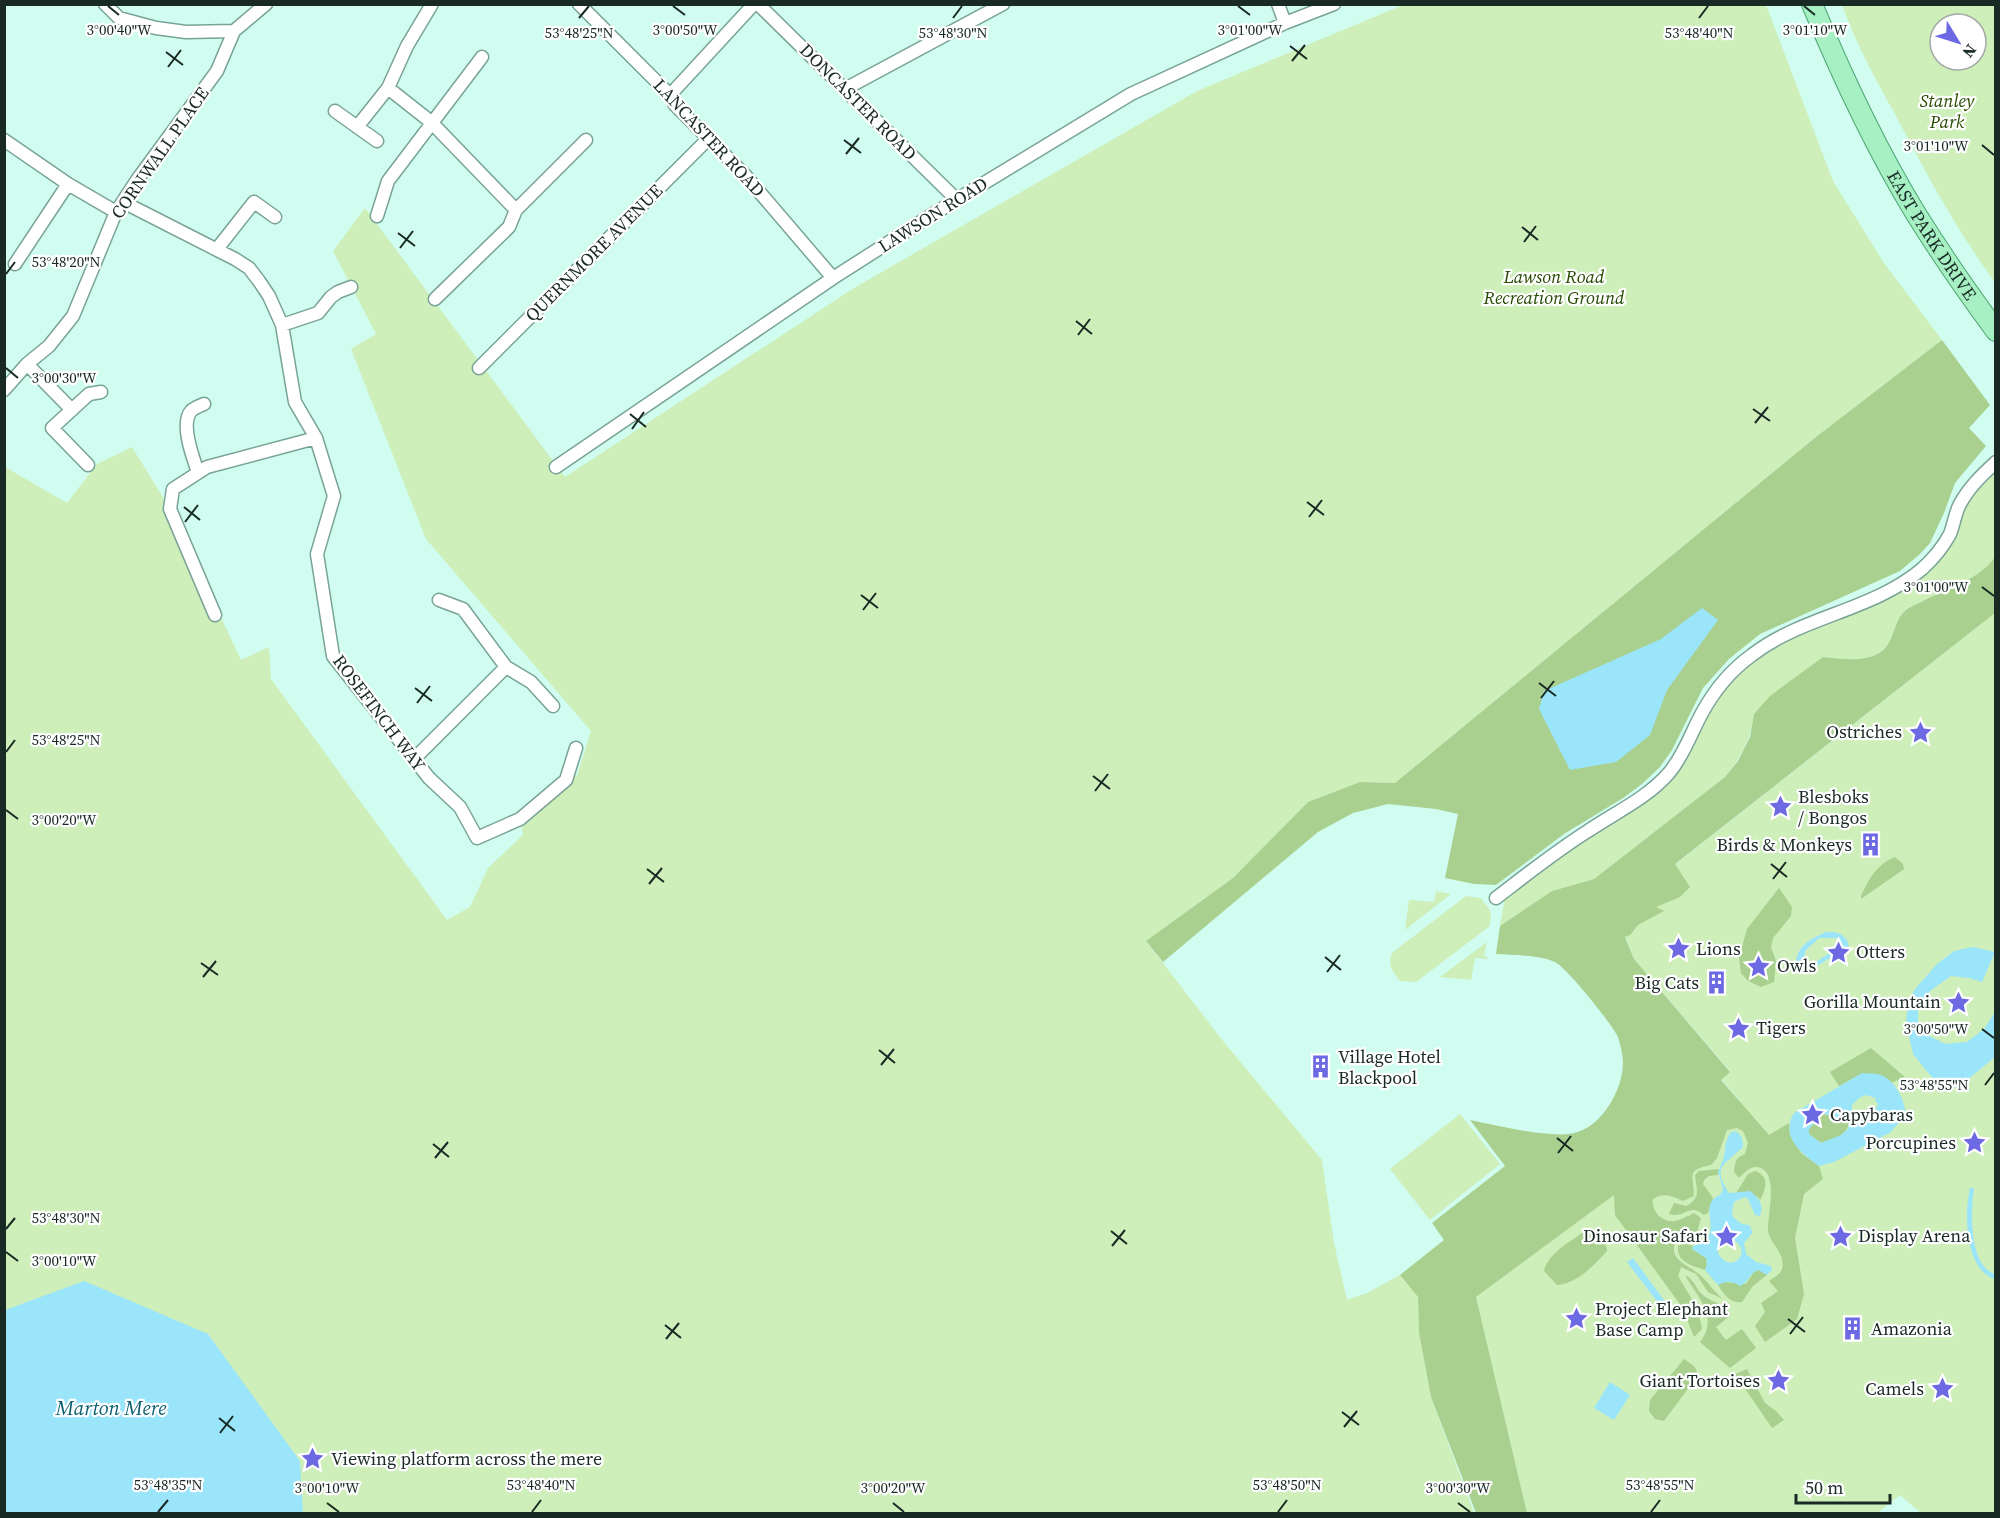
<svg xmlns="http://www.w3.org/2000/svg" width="2000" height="1518" font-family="'Source Serif 4',serif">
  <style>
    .green { fill: #ceeeba; fill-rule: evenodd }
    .forest { fill: #a9d08e }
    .water { fill: #9be5fb; fill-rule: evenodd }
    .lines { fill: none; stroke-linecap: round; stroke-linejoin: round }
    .minor-casing { stroke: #79a397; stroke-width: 15 }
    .primary-casing { stroke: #4ea472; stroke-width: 22 }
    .minor { stroke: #fff; stroke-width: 12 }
    .primary { stroke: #a6f0c4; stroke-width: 20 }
    .ticks { fill: none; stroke: #192a25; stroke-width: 2 }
    .labels { text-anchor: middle; stroke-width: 4.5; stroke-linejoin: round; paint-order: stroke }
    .park-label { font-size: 18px; font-style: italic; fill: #274a01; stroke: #fff }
    .street-label { font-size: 18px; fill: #192a25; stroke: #fff }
    .poi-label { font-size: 18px; fill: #192a25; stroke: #fff; text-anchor: start }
    .water-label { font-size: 20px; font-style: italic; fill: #0b5f72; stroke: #fff }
    .ticks-label { font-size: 15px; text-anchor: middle; fill: #192a25; stroke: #fff; stroke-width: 4.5; stroke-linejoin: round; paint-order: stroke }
  </style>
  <rect width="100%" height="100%" fill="#d0fdf0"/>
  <!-- green -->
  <path class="green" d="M1403,5H1766L1833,181L1884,263L1942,340L1816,437L1395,783L1360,782L1308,802L1233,878L1146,941L1223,1041L1322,1160L1334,1243L1347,1300L1367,1293L1400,1275L1418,1297L1419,1333L1431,1397L1474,1513L5,1514V467L67,503L97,464L132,447L170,509L241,660L269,647L271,679L447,920L470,907L488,868L523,835L520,819L570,771L577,776L591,731L426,539L351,349L376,334L333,251L365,208L565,477L854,288L1197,91Z
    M1842,5H1995V282C1957,231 1926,173 1896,116C1876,80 1856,44 1842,5ZM1940,24H1976V60H1940Z
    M1995,462V557C1978,581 1947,588 1921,602C1916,605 1909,607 1905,611C1893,621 1895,641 1882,651C1867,663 1841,659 1823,657L1754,714C1750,741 1742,756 1725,777L1594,879L1552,891L1500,926L1505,897L1542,864L1655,787L1702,713L1750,656L1871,599L1938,553L1960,504Z
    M1995,613V1513H1921L1900,1495L1877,1513H1527L1476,1297L1740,1101L1721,1079L1730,1071L1634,959L1616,911Z
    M1436,891L1451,894L1405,930L1409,900L1434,902Z
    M1466,896L1481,898L1491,912L1490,926L1416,982L1400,981C1393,972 1386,964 1393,952Z
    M1487,942L1484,955L1489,959L1475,958L1471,980L1440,977Z
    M1460,1114L1500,1164L1430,1220L1390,1169Z"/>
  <!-- forest -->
  <path class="forest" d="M1942,340L1990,405L1969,428L1986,446L1955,483L1944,513L1930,543L1920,554L1900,571L1760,634L1729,659L1703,688L1672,750L1660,767L1642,784L1623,798L1564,834L1496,885L1474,884L1445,878L1458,814L1436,809L1388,804L1353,813L1318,832L1163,962L1146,941L1233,878L1308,802L1360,782L1395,783L1816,437Z
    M1995,557V613L1675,864L1690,887L1680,897L1656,907L1664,911L1638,925L1630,935L1625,937L1634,959L1730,1072L1721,1080L1769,1135L1789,1123L1790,1135L1801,1153L1819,1166L1823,1179L1804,1194L1795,1238L1804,1294L1797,1319L1765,1342L1755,1326L1765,1312L1761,1303L1778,1291L1769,1281C1773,1278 1780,1275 1782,1269C1786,1253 1770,1244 1768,1231C1767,1215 1780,1172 1758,1167C1750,1166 1744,1173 1739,1178L1734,1172C1735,1162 1735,1158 1745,1154L1748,1143L1743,1131L1737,1128L1727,1130L1717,1158L1711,1165C1685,1170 1694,1176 1694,1196L1683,1201C1671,1196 1665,1192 1653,1199C1651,1211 1662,1223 1675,1221C1681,1220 1688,1216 1694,1213L1701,1218L1698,1229L1700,1239C1693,1245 1684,1239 1676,1241C1667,1260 1689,1265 1700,1275C1708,1282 1714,1292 1723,1299L1708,1292L1696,1274L1681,1267L1678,1276L1698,1309L1702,1329L1694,1337L1682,1307L1615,1215L1614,1195L1476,1297L1527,1513H1476L1431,1397L1419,1333L1418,1297L1400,1275L1444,1240L1432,1223L1505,1166L1470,1120C1495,1125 1551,1139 1574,1133C1604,1127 1628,1082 1622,1053C1621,1047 1619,1040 1617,1035C1610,1022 1567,968 1555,962C1540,955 1513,955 1496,954L1500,926L1552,891L1594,879L1725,777L1738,761L1750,737L1754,714L1770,696L1823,657C1841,659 1867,663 1882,651C1895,641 1893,621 1905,611C1909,607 1916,605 1921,602C1947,588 1978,581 1995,557Z
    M1895,857L1903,864L1904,869L1861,899V896C1869,879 1877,864 1895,857Z
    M1779,888L1792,907L1791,916L1773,938L1771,947L1776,961L1774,982L1761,987L1748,981L1741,973L1739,958L1747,929Z
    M1871,1048L1905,1077L1891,1083C1871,1067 1859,1075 1839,1086L1830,1072Z
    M1822,1114L1829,1115L1834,1120H1846L1849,1123C1847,1135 1832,1142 1821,1143L1809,1134V1129Z
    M1719,1169L1718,1175L1709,1176L1704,1180L1703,1184L1713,1198L1708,1213L1704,1215C1689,1202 1685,1219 1669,1214L1674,1203L1687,1206C1702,1196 1696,1189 1695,1175L1699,1171Z
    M1755,1171C1770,1176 1766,1189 1760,1200L1758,1197L1736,1193L1748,1174Z
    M1585,1231C1598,1233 1606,1237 1607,1251C1594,1265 1577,1284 1557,1285L1544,1271C1549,1252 1570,1242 1585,1231Z
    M1683,1243L1693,1246L1692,1249L1706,1258L1707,1265L1705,1270C1693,1266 1676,1262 1678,1246Z
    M1758,1269L1767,1275L1753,1286L1742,1302C1730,1304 1724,1294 1718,1285L1724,1282L1746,1284L1755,1270Z
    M1685,1275C1695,1280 1696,1290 1704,1296C1715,1304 1722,1302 1731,1315L1716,1327L1726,1340L1742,1329L1756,1348L1730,1368L1700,1342C1720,1316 1696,1296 1685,1275Z
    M1684,1359L1694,1366L1697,1371L1693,1382L1664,1421L1655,1419L1649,1411L1650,1400Z
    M1747,1369L1765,1403L1776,1411L1784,1420L1772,1428L1735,1374Z"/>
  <!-- water -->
  <path class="water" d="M1702,608L1718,620L1667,690L1650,735L1616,762L1570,770L1539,709L1544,691L1661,639Z
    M1826,932C1838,932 1843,933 1849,944L1848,947L1805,973L1796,964C1796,946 1812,938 1826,932ZM1819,938H1836L1841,944C1838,948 1811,966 1805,968L1802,963L1806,950Z
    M1973,947L1995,952L1982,982L1969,978L1951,976L1930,991L1918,1010V1030L1945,1044L1967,1042L1984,1029L1995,1012V1057L1967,1080L1952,1089L1943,1087L1930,1075L1913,1054L1906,1024L1908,1002L1915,989L1937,964L1954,951Z
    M1862,1073C1868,1074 1875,1073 1881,1075C1896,1081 1904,1100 1906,1114L1891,1132L1834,1162L1819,1166C1801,1153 1780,1137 1794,1113ZM1866,1095L1876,1098L1875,1101L1878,1104L1872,1117L1867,1119L1856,1117L1852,1114V1105L1859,1098ZM1822,1114L1829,1115L1836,1121L1847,1120L1849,1123L1848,1129L1841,1135L1821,1143L1809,1134V1129Z
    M1735,1131C1742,1135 1743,1139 1743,1147C1725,1165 1711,1166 1729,1193L1750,1191C1759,1198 1764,1204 1760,1216L1755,1215L1748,1199L1745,1197L1734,1202L1732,1211L1733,1217L1742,1224L1749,1225L1753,1232L1744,1243L1746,1254L1756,1262L1771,1266L1772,1270L1767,1275L1758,1270C1750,1273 1748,1283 1740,1286C1733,1281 1725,1281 1718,1285L1705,1270L1707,1265L1706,1258L1692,1249L1693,1246L1706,1242C1708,1238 1709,1235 1710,1232C1713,1218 1702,1202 1720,1195L1723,1189L1718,1172L1724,1157L1726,1142L1730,1133ZM1730,1239C1738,1241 1745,1249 1740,1257C1729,1275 1702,1245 1730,1239Z
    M1970,1188H1974C1971,1211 1968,1265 1995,1274V1279C1965,1270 1964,1214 1970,1188Z
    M1633,1258L1667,1304L1662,1308L1627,1262Z
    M84,1281L208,1334L300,1461L303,1513H5V1310Z
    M1610,1382L1630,1395L1614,1420L1594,1408Z"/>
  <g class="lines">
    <defs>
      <path id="minor" d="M105,4L119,18L156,28L186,32L234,31L266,4
        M432,4L407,46L388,88L431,122L516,210
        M579,4L670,95L675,105L744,174L833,278
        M758,4L957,200
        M1278,4L1285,23
        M845,89L1003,4
        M670,95L754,4
        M335,111L377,141
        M357,127L388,88
        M4,140L68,184L116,212
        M123,202L235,259L249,268L259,281L269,296L282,325L295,402L316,438L334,496L317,554L333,656L429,778L460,807L477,838L520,819L566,780L576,748
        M377,216L388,181L482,57
        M217,249L254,202L275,217
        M15,264L68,184
        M435,299L509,227L516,210L586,140
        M282,325L318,313L331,297L338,292L351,287
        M27,364L72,410
        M479,368L709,138
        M4,390L27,364L49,346L73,316L116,212L137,180L217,71L234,31
        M88,465L52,428L89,394L101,392
        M556,467L833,278L930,216L1131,94L1285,23L1334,4
        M198,472C193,458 180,424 191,411C194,408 199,406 204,404
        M215,615L170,509L173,489L207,467L316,438
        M506,667L531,682L553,706
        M414,759L506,667L463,609L439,600
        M1496,898C1526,875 1556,851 1588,831C1616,812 1646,799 1669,773C1684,755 1691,733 1702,713C1714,691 1731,670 1752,655C1802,616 1872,611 1922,569C1933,559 1943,547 1950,534C1954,524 1955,513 1960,504C1969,487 1982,475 1996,462"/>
      <g id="primary">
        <path id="s1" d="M1812,4C1842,76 1875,147 1916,214C1941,254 1968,293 1996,331"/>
      </g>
    </defs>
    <!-- minor casing -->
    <use href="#minor" class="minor-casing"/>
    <!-- primary casing -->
    <use href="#primary" class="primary-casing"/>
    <!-- minor -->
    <use href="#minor" class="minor"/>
    <!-- primary -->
    <use href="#primary" class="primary"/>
  </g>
  <!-- ticks -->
  <path class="ticks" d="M108,6L119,15M673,6L685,15M1238,6L1250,15M1804,6L1815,15M579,18L589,6M953,18L962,6M1699,18L1708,6M1290,46L1307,59M166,52L183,65M1292,61L1305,45M168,67L181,50M844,140L861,153M1982,145L1994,155M846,154L859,138M1522,227L1538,240M398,233L415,246M1524,242L1536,226M400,248L413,231M6,274L15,262M1076,321L1092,334M1078,335L1090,319M6,368L18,378M1753,409L1770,421M630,414L646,427M1755,423L1768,407M632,429L644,412M1307,502L1324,515M184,507L200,520M1309,517L1322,500M185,522L198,505M1982,587L1994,596M861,595L878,608M863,610L876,593M1539,683L1556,696M415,688L432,701M1541,698L1554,681M417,703L430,686M6,752L15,740M1093,776L1110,789M1095,791L1108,774M6,810L18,819M1771,864L1787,877M647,869L664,882M1773,879L1786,862M649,884L662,868M1325,957L1341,970M201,963L218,975M1327,972L1340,955M203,977L216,961M1982,1029L1994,1038M879,1050L895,1063M881,1065L894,1049M1985,1085L1994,1073M1557,1138L1573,1151M433,1144L449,1157M1558,1153L1571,1136M435,1158L448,1142M6,1229L15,1218M1111,1231L1127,1244M1112,1246L1125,1230M6,1252L18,1261M1788,1319L1805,1332M665,1325L681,1338M1790,1334L1803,1317M666,1339L679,1323M1342,1412L1359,1425M219,1418L235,1431M1344,1427L1357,1411M220,1433L233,1416M327,1503L339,1512M893,1503L904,1512M1458,1503L1470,1512M158,1512L168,1500M532,1512L541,1500M1278,1512L1287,1500M1651,1512L1660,1500"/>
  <!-- icons -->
  <defs>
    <symbol id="sight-bare" viewBox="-9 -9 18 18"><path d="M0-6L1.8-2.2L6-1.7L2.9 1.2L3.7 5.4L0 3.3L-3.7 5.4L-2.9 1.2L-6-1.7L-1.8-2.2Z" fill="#6d69e3" stroke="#fff" stroke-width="2.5" paint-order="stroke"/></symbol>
    <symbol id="building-bare" viewBox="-9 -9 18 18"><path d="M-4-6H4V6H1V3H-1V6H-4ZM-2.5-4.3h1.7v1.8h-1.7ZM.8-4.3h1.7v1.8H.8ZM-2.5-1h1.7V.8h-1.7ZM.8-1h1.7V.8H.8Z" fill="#6d69e3" stroke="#fff" stroke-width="2.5" paint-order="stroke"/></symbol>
  </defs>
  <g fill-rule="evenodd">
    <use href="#sight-bare" x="1904" y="716" width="33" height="33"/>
    <use href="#sight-bare" x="1764" y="790" width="33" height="33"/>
    <use href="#building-bare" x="1854" y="828" width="33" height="33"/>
    <use href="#sight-bare" x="1662" y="932" width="33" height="33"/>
    <use href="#sight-bare" x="1822" y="936" width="33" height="33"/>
    <use href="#sight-bare" x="1742" y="950" width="33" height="33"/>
    <use href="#building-bare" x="1700" y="966" width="33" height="33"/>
    <use href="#sight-bare" x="1942" y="986" width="33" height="33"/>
    <use href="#sight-bare" x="1722" y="1012" width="33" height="33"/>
    <use href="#building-bare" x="1304" y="1050" width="33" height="33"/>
    <use href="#sight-bare" x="1796" y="1098" width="33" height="33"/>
    <use href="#sight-bare" x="1958" y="1126" width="33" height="33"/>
    <use href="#sight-bare" x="1710" y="1220" width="33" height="33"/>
    <use href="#sight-bare" x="1824" y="1220" width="33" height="33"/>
    <use href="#sight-bare" x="1560" y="1302" width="33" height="33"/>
    <use href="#building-bare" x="1836" y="1312" width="33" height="33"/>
    <use href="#sight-bare" x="1762" y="1364" width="33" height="33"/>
    <use href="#sight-bare" x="1926" y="1372" width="33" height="33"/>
    <use href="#sight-bare" x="296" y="1442" width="33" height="33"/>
  </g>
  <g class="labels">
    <!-- park labels -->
    <g class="park-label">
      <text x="1947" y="107">Stanley<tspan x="1947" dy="21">Park</tspan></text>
      <text x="1554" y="283">Lawson Road<tspan x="1554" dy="21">Recreation Ground</tspan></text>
    </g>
    <!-- street labels -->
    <g class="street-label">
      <text transform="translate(858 102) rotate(45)" y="6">DONCASTER ROAD</text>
      <text transform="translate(709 138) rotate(47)" y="6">LANCASTER ROAD</text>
      <text transform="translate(160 153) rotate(-55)" y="6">CORNWALL PLACE</text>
      <text transform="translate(933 215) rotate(-32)" y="6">LAWSON ROAD</text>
      <text dy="6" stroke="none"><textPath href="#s1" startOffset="261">EAST PARK DRIVE</textPath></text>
      <text transform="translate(594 253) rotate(-45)" y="6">QUERNMORE AVENUE</text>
      <text transform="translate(379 713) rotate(53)" y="6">ROSEFINCH WAY</text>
    </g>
    <!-- poi labels -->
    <g class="poi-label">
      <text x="1902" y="738" text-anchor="end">Ostriches</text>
      <text x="1798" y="803">Blesboks<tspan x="1798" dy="21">/ Bongos</tspan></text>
      <text x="1852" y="851" text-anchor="end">Birds &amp; Monkeys</text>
      <text x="1696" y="955">Lions</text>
      <text x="1856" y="958">Otters</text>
      <text x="1777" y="972">Owls</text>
      <text x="1699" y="989" text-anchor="end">Big Cats</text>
      <text x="1941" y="1008" text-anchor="end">Gorilla Mountain</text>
      <text x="1756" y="1034">Tigers</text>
      <text x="1338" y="1063">Village Hotel<tspan x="1338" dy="21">Blackpool</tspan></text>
      <text x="1830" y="1121">Capybaras</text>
      <text x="1956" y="1149" text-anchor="end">Porcupines</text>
      <text x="1708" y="1242" text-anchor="end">Dinosaur Safari</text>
      <text x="1858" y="1242">Display Arena</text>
      <text x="1595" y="1315">Project Elephant<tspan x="1595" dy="21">Base Camp</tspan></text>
      <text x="1871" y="1335">Amazonia</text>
      <text x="1760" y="1387" text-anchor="end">Giant Tortoises</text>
      <text x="1924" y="1395" text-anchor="end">Camels</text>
      <text x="331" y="1465">Viewing platform across the mere</text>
    </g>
    <!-- water labels -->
    <g class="water-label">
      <text x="111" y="1415">Marton Mere</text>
    </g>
  </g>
  <g class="ticks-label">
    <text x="119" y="35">3°00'40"W</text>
    <text x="685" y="35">3°00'50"W</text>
    <text x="1250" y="35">3°01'00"W</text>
    <text x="1815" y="35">3°01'10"W</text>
    <text x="953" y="38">53°48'30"N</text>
    <text x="579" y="38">53°48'25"N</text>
    <text x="1699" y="38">53°48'40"N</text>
    <text x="1936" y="151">3°01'10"W</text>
    <text x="66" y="267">53°48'20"N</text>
    <text x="64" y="383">3°00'30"W</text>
    <text x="1936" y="592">3°01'00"W</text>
    <text x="66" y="745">53°48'25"N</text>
    <text x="64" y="825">3°00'20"W</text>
    <text x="1936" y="1034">3°00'50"W</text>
    <text x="1934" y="1090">53°48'55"N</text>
    <text x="66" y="1223">53°48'30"N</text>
    <text x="64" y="1266">3°00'10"W</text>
    <text x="168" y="1490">53°48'35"N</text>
    <text x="541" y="1490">53°48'40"N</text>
    <text x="1287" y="1490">53°48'50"N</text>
    <text x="1660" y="1490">53°48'55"N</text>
    <text x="327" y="1493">3°00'10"W</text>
    <text x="893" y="1493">3°00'20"W</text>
    <text x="1458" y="1493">3°00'30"W</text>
  </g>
  <!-- border -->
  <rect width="2000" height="1518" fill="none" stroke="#192a25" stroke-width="12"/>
  <!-- north arrow -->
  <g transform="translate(1958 42) rotate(128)"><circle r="28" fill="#ffffff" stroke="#a3aaa8" stroke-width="1.5"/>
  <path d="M0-4.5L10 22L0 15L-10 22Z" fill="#6d69e3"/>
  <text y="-9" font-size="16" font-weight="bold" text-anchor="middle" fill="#192a25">N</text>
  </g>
  <!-- scale -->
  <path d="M1796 1494v9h94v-9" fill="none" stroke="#192a25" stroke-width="3"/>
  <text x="1805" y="1494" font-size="18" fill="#192a25" stroke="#ffffff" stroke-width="4.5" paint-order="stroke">50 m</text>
</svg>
